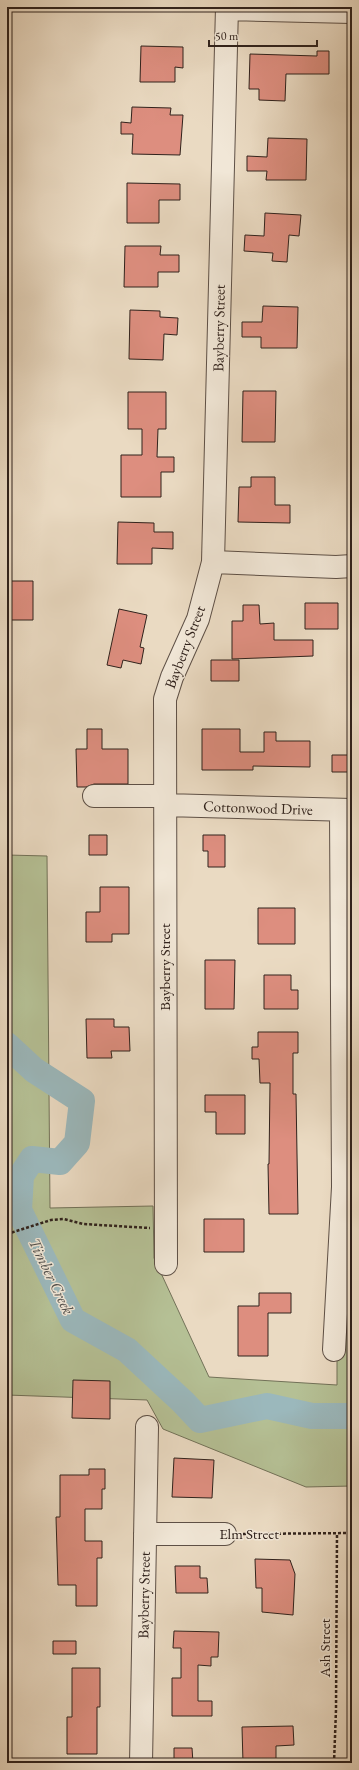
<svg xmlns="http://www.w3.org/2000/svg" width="359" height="1770" font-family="'EB Garamond',serif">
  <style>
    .green { fill: #b5c095; stroke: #727158 }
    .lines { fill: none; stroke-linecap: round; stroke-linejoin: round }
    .river { stroke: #9bb8bc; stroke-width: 26 }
    .building { fill: #dd8e7f; stroke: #30221c }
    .minor-casing { stroke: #5e5046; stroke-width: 24 }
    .path { stroke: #30221c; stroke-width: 2.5; stroke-dasharray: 3 2; stroke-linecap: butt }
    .minor { stroke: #f1e7d7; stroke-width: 22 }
    .labels { text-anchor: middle; stroke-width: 3; stroke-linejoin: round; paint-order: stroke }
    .street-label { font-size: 15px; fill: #30221c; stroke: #f1e7d7 }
    .water-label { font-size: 16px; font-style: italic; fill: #504f4c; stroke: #f1e7d7 }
  </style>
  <rect width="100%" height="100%" fill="#eadac2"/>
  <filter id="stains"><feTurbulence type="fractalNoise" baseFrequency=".005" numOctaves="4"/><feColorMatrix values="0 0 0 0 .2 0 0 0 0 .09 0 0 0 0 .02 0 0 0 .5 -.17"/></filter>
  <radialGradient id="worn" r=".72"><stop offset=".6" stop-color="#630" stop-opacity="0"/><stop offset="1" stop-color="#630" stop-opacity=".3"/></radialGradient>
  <!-- green -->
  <path class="green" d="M7,855L47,856L50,1208L153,1206L154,1258L209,1377L337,1385V1297H352V1486L306,1487L163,1429L147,1400L7,1395Z"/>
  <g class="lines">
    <!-- river -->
    <path class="river" d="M7,1045L34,1070L82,1101L77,1143L60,1162L32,1159L21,1176L19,1210L73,1320L127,1350L183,1402L200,1420L267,1406L312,1416H352"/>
  </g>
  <!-- building -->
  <path class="building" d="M141,46L183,47V68L175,67V82H140Z
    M317,51H329V74H286L285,101L259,100V89H249L250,54L317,56Z
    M132,107L171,108L170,115H183L180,155L132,154L133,134H121V122L131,123Z
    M268,138L307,139L306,180H266L267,171H247V156L267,157Z
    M127,183L180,184V200H159V223H127Z
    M265,213L301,215L299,236L289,235L287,262L272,261L273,253L244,251L245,235L264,236Z
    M125,246H161L160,255H179V272H158V287H124Z
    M263,306L298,307L297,348H261V337H242V322H262Z
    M130,310L160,311V317L178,318L177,335L164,334L163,360L129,359Z
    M243,391H276L275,442H242Z
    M128,392H166V429H158L157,457H174V472H161V497H121V455H142V429H128Z
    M251,477H275V505H290V523L238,522L239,487H251Z
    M118,522L154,523V532H173V549L152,548V564H117Z
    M7,581H33V620H7Z
    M305,603H338V629H305Z
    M243,605H259L260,624L274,623V640H313V656L232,659V621H243Z
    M119,609L147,615L140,647L144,648L141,664L123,660L121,668L107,665Z
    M211,660H239V681H211Z
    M87,729H102V749H128V784H94L86,787H77L76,749H87Z
    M202,729H240V752H264V732H276V741H310V767L253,766V770H202Z
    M332,755H352V772H332Z
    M89,835H107V855H89Z
    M203,835H225V867H208V851H203Z
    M100,887H129V934H112V942H86V912H100Z
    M258,908H295V944H258Z
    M205,960H235L234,1009H205Z
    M264,975H291V990H298V1009H264Z
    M86,1019H114V1027H129L130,1051H111L112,1058H87Z
    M258,1032H298V1053H293V1094H296L298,1214H269L268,1164H269L270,1083H260L259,1059H252V1047H258Z
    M205,1095H245V1134H216V1112H205Z
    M204,1219H244V1252H204Z
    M259,1293H291V1313H268V1356H238V1306H259Z
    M73,1380L110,1381V1419L72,1418Z
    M174,1458L214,1460L212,1498L172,1497Z
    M89,1469H105V1489H102V1509H85V1541H102V1558H97V1606H76V1585H58L56,1517H60V1475H89Z
    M255,1559L290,1560L295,1574L293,1615L262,1612V1588H256Z
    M175,1566H200V1578H207L208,1593H176Z
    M174,1631L219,1632L218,1657H211V1666L198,1665V1701H212V1716H172V1678H181V1648H173Z
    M53,1641H76V1654H53Z
    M72,1668H100V1707H97V1754H67V1717H72Z
    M293,1726L294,1745L276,1746V1763H243L242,1727Z
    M174,1748H192L193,1763H174Z"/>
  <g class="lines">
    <defs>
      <path id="minor" d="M227,9L352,12
        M213,562L336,567L352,566
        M94,796H165
        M165,805L352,810
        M166,1264L165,699L172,677L198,619L213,562L227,7
        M334,1350L343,1187L341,810
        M145,1534H225
        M141,1763L147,1427"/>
    </defs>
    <!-- minor casing -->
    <use href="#minor" class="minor-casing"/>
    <!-- path -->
    <path class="path" d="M7,1234L51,1220L64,1219L83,1224L150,1228
      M243,1534L352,1533
      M334,1763L336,1710L337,1534"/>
    <!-- minor -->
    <use href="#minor" class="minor"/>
  </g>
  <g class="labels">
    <!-- street labels -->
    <g class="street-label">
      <text transform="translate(219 328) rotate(-89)" y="5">Bayberry Street</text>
      <text transform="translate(185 647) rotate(-69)" y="5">Bayberry Street</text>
      <text transform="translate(258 808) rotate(2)" y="5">Cottonwood Drive</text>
      <text transform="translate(165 967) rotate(-90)" y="5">Bayberry Street</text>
      <text x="249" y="1539">Elm Street</text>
      <text transform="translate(144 1595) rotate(-89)" y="5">Bayberry Street</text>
      <text transform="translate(325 1648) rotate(-90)" y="5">Ash Street</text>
    </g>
    <!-- water labels -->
    <g class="water-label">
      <text transform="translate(52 1276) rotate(64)" y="6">Timber Creek</text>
    </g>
  </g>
  <!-- margin -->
  <rect width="359" height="1770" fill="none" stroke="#eadac2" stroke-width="24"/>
  <rect x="8" y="8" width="343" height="1754" fill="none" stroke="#30221c" stroke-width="2"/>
  <rect x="12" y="12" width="335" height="1746" fill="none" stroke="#30221c"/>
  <!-- scale -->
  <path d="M209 40v6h108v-6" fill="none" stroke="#30221c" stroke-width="2"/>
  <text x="215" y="40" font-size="12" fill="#30221c" stroke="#f1e7d7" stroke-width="3" paint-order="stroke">50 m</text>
  <rect width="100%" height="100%" filter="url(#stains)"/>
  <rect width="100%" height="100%" fill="url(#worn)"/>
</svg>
